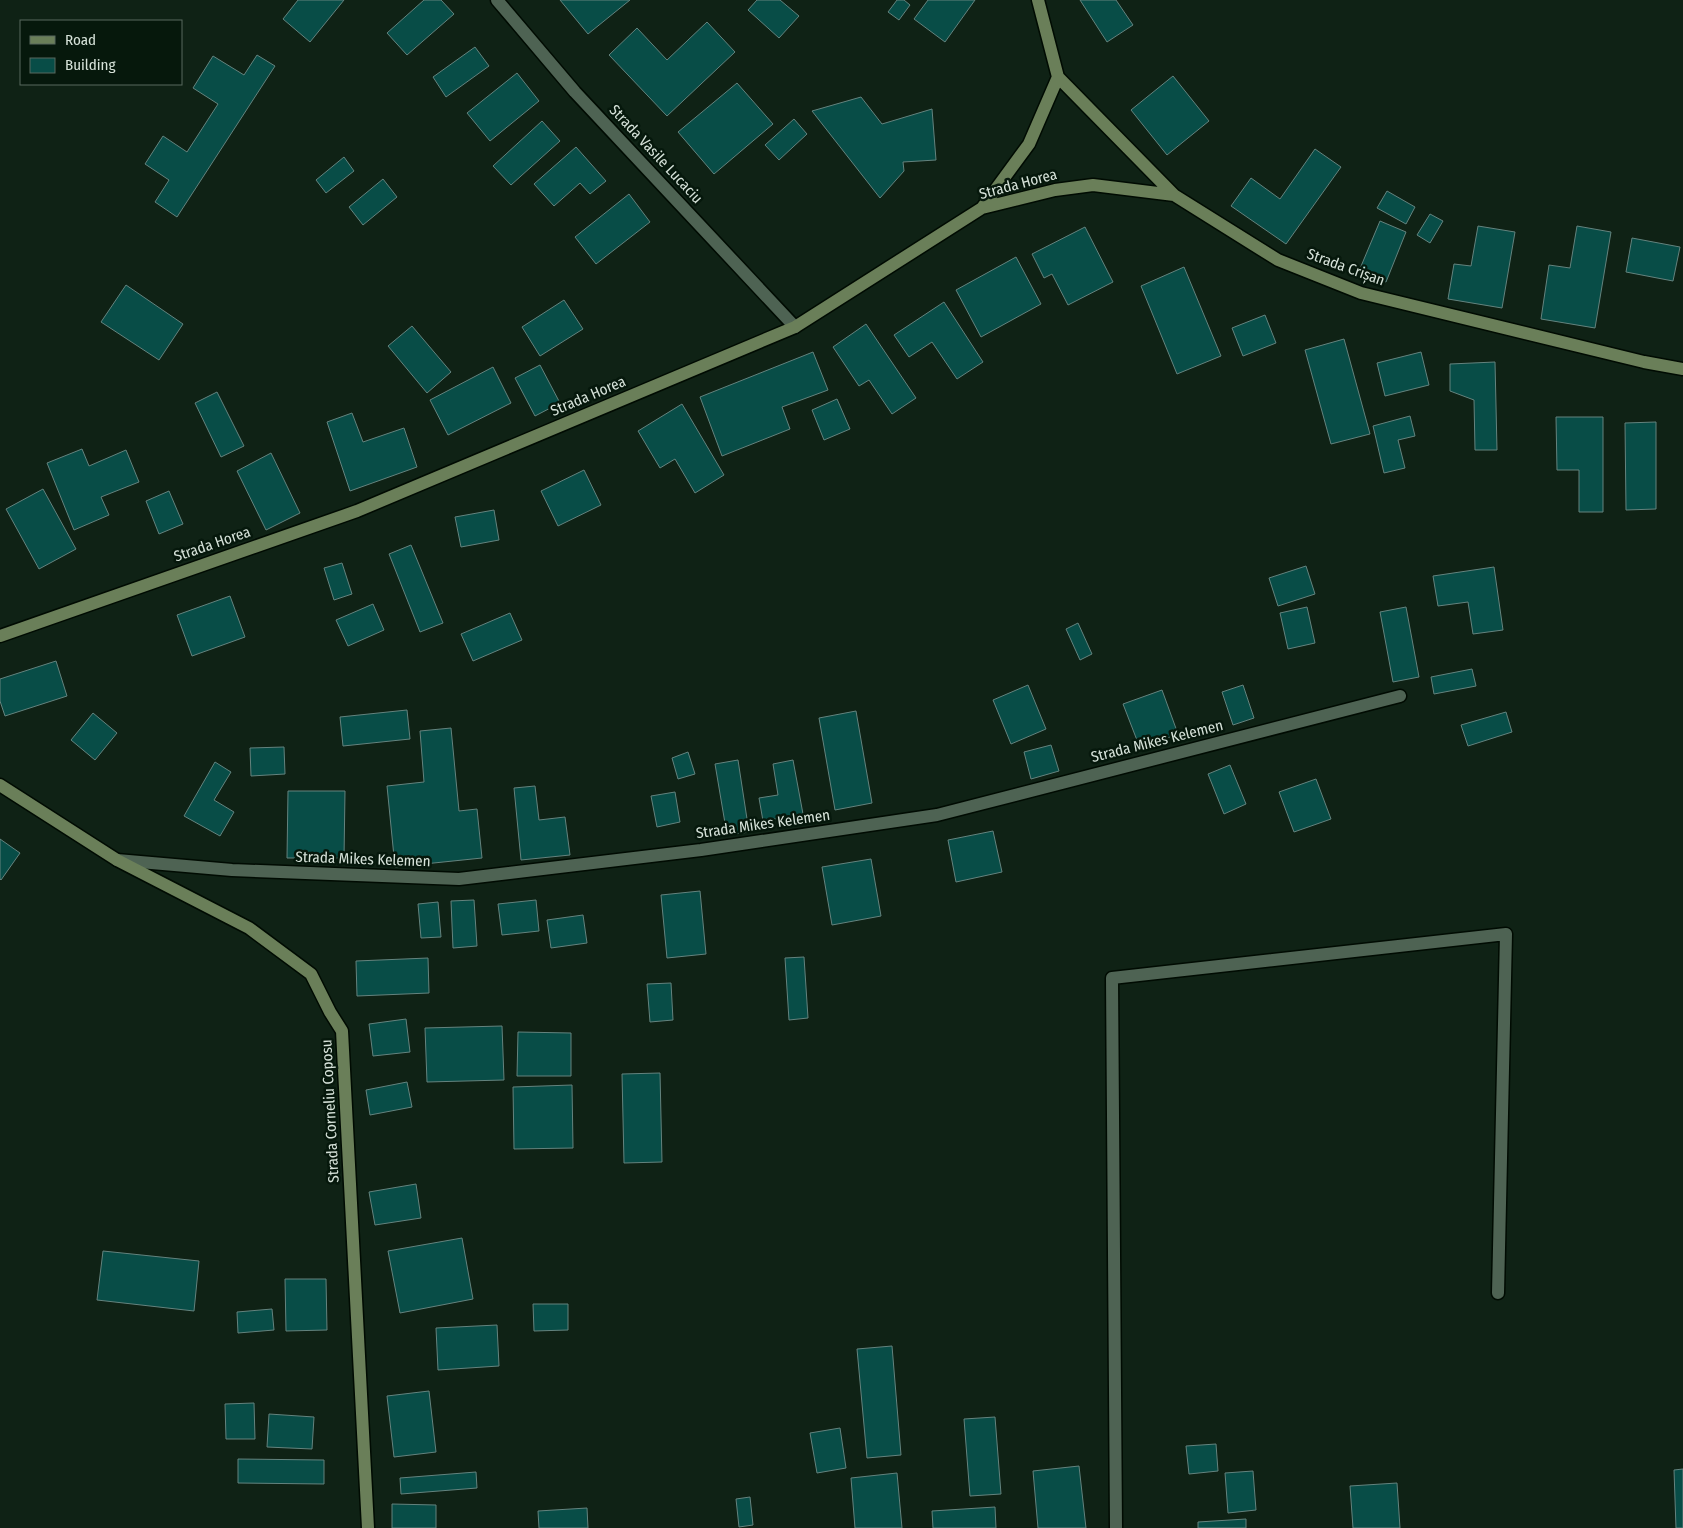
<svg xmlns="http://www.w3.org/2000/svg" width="1683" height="1528" font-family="'Fira Sans Condensed',sans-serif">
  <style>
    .building { fill: #084d47; stroke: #64837e }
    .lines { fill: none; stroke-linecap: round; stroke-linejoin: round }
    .street-casing { stroke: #000b02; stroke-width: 15 }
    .secondary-casing { stroke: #000b02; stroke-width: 15 }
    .street { stroke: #4e6353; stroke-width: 12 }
    .secondary { stroke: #6a7f59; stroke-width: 12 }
    .labels { text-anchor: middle; stroke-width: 5; stroke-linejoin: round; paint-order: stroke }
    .street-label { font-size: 15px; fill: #d6e2d9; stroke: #06180c }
  </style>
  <rect width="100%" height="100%" fill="#0f2215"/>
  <!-- building -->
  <path class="building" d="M298,0H344L310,42L283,19Z
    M424,0H441L454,14L407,55L387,33Z
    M560,0H630L588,34Z
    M757,0H780L799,16L779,38L748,10Z
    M897,0H904L910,5L899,20L888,12Z
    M928,0H975L945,42L914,19Z
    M1080,0H1116L1133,25L1107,42Z
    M707,22L735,52L667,116L609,55L637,28L667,60Z
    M475,47L489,66L446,97L433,77Z
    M257,55L275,66L177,217L155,202L169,180L145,164L163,136L187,152L218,104L193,88L213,56L244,75Z
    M517,73L539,101L490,141L467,113Z
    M1173,76L1209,121L1167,155L1131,110Z
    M737,83L773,124L714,174L678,132Z
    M861,97L882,124L932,109L936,160L903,162L904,171L880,198L812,111Z
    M794,119L807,134L779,160L765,145Z
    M542,121L560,141L511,185L493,166Z
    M576,147L606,181L590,194L580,183L554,206L534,184Z
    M1315,149L1341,167L1286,244L1231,206L1251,178L1280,199Z
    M344,157L354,171L326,193L316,180Z
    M383,179L397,197L363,225L349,207Z
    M1387,191L1415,207L1406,224L1377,208Z
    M629,194L650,222L596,264L575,237Z
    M1430,214L1443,221L1430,243L1417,235Z
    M1380,221L1406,232L1386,282L1359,271Z
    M1478,226L1515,232L1502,308L1448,299L1454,264L1471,266Z
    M1577,226L1611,232L1595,328L1541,319L1549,265L1570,268Z
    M1085,227L1113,282L1068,305L1052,274L1044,278L1032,254Z
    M1632,238L1680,247L1673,281L1626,272Z
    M1016,257L1041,304L981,337L956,290Z
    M1184,267L1221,356L1177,374L1141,286Z
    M126,285L183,324L159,360L101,322Z
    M564,300L583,329L540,356L522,327Z
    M944,302L983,362L957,379L932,342L909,357L894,335Z
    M1265,315L1276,343L1243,356L1232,328Z
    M866,324L916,398L892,414L869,380L859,386L833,347Z
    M412,326L451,372L427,393L388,346Z
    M1344,339L1370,434L1331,444L1305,350Z
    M813,352L828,390L782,407L790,429L722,456L700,397Z
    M1421,352L1429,385L1385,396L1377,363Z
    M1495,362L1497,450H1475L1474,400L1450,391V364Z
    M540,365L560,403L535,416L515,378Z
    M493,367L511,403L448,435L430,400Z
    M217,392L244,446L221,457L195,403Z
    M837,399L850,429L824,440L812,410Z
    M682,404L724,475L695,493L675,459L660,468L638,431Z
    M352,413L363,442L404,428L417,467L350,491L327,422Z
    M1410,416L1415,436L1398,440L1405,468L1384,473L1373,426Z
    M1556,417H1603V512H1579V470H1557Z
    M1656,422V509L1626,510L1625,423Z
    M82,449L89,466L126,450L139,482L101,497L109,515L74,530L47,463Z
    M271,453L300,513L266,530L237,471Z
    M584,470L601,505L558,526L541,491Z
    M43,489L76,549L39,569L6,509Z
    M169,491L183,524L159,534L146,501Z
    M494,510L499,540L461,547L455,517Z
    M411,545L443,623L420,632L389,554Z
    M342,563L352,594L334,600L324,568Z
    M1306,566L1315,594L1278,606L1269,578Z
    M1494,567L1503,630L1473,634L1468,602L1438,606L1433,576Z
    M230,596L245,637L192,656L177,615Z
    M373,604L384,630L348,646L336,620Z
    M1307,607L1315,643L1288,649L1280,613Z
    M1406,607L1419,677L1393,682L1380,612Z
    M510,613L522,640L473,661L461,634Z
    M1078,623L1092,654L1080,660L1066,629Z
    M56,661L67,696L5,716L0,701V679Z
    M1472,669L1476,686L1434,694L1431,677Z
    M1028,685L1046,729L1011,744L993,700Z
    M1243,685L1254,718L1233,725L1222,692Z
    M1162,690L1178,734L1140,748L1123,704Z
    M407,710L410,739L343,746L340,717Z
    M856,711L872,803L835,810L819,718Z
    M1506,712L1512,732L1468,746L1461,725Z
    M93,713L117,733L95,760L71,740Z
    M451,728L459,811L477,809L482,858L395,867L387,786L424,782L420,731Z
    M1051,745L1059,771L1031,779L1024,752Z
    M284,747L285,774L251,776L250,748Z
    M688,752L695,774L678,779L672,758Z
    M738,760L749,832L727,835L715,764Z
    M793,760L803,814L763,821L759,798L778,795L773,764Z
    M215,762L231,772L214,800L234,812L220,836L184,816Z
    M1230,765L1246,804L1224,814L1208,774Z
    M1316,779L1331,819L1294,832L1279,792Z
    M535,786L539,820L565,817L570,855L521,860L514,788Z
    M288,791H345L344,858H287Z
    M675,792L680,822L657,827L651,796Z
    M993,831L1002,872L956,882L948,840Z
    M0,839L20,853L1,880L0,879Z
    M871,859L881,916L832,925L822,867Z
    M700,891L706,954L667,958L661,895Z
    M474,900L477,946L453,948L451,901Z
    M536,900L539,931L502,935L498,904Z
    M438,902L441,937L421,938L418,904Z
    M583,915L587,943L551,948L547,920Z
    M804,957L808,1018L789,1020L785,958Z
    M428,958L429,993L357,996L356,961Z
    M671,983L673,1020L650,1022L647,984Z
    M406,1019L410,1052L373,1056L369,1024Z
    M502,1026L504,1080L427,1082L425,1028Z
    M518,1032L571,1033V1076H517Z
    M660,1073L662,1162L624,1163L622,1074Z
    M407,1082L412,1107L370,1115L366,1090Z
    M572,1085L573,1148L514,1149L513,1087Z
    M416,1184L421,1218L375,1225L369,1192Z
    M462,1238L473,1299L400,1313L388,1251Z
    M103,1251L199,1261L194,1311L97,1300Z
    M285,1279H326L327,1330L286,1331Z
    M533,1304H568V1330L534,1331Z
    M272,1309L274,1330L238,1333L237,1312Z
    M497,1325L499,1366L438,1370L436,1328Z
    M892,1346L901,1455L867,1458L857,1349Z
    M429,1391L436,1452L394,1457L387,1396Z
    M254,1403L255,1439H226L225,1404Z
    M269,1414L314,1417L312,1449L267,1447Z
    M995,1417L1001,1494L970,1496L964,1419Z
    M840,1428L846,1468L817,1473L810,1433Z
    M1216,1444L1218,1471L1189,1474L1186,1446Z
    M238,1459L324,1460V1484L238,1483Z
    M1079,1466L1086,1528H1038L1033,1471Z
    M1683,1469V1528H1676L1674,1470Z
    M1253,1471L1256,1510L1228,1513L1225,1473Z
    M476,1472L477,1488L401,1494L400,1478Z
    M897,1473L902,1528H855L851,1478Z
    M1397,1483L1400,1528H1353L1350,1486Z
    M750,1497L753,1525L739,1527L736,1499Z
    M392,1504L436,1505V1528H392Z
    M995,1507L996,1528H933L932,1511Z
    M587,1508L588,1528H539L538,1511Z
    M1246,1519V1528H1198V1522Z"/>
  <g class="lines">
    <defs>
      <path id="street" d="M497,0L575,92L795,327
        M117,860L232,870L459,879L701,850L937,815L1400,696
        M1116,1528L1112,978L1506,934L1498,1293"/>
      <path id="secondary" d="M1058,77L1174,195L1278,260L1361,293L1644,362L1683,369
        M982,208L1029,144L1058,77L1038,0
        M0,636L357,511L795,327L982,208L1055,190L1093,185L1174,195
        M0,785L117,860L249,928L311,974L330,1012L342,1031L368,1528"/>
    </defs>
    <!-- street casing -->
    <use href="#street" class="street-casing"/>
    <!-- secondary casing -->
    <use href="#secondary" class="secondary-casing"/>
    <!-- street -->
    <use href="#street" class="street"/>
    <!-- secondary -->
    <use href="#secondary" class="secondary"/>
  </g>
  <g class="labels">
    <!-- street labels -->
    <g class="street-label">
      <text transform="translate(656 154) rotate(47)" y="5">Strada Vasile Lucaciu</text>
      <text transform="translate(1018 184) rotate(-15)" y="5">Strada Horea</text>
      <text transform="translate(1346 267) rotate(20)" y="5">Strada Crișan</text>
      <text transform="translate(588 396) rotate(-23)" y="5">Strada Horea</text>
      <text transform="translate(212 544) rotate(-19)" y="5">Strada Horea</text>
      <text transform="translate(1157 741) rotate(-14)" y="5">Strada Mikes Kelemen</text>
      <text transform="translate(763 824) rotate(-8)" y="5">Strada Mikes Kelemen</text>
      <text transform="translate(363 859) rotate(2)" y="5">Strada Mikes Kelemen</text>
      <text transform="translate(330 1111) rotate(-93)" y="5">Strada Corneliu Coposu</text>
    </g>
  </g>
  <!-- legend -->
  <rect x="20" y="20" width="162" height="65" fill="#06180c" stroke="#59695e"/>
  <rect x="30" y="36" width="25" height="8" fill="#6a7f59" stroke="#59695e"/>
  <text x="65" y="45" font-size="15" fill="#d6e2d9">Road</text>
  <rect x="30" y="58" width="25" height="15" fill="#084d47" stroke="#59695e"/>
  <text x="65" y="70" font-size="15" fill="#d6e2d9">Building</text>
</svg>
